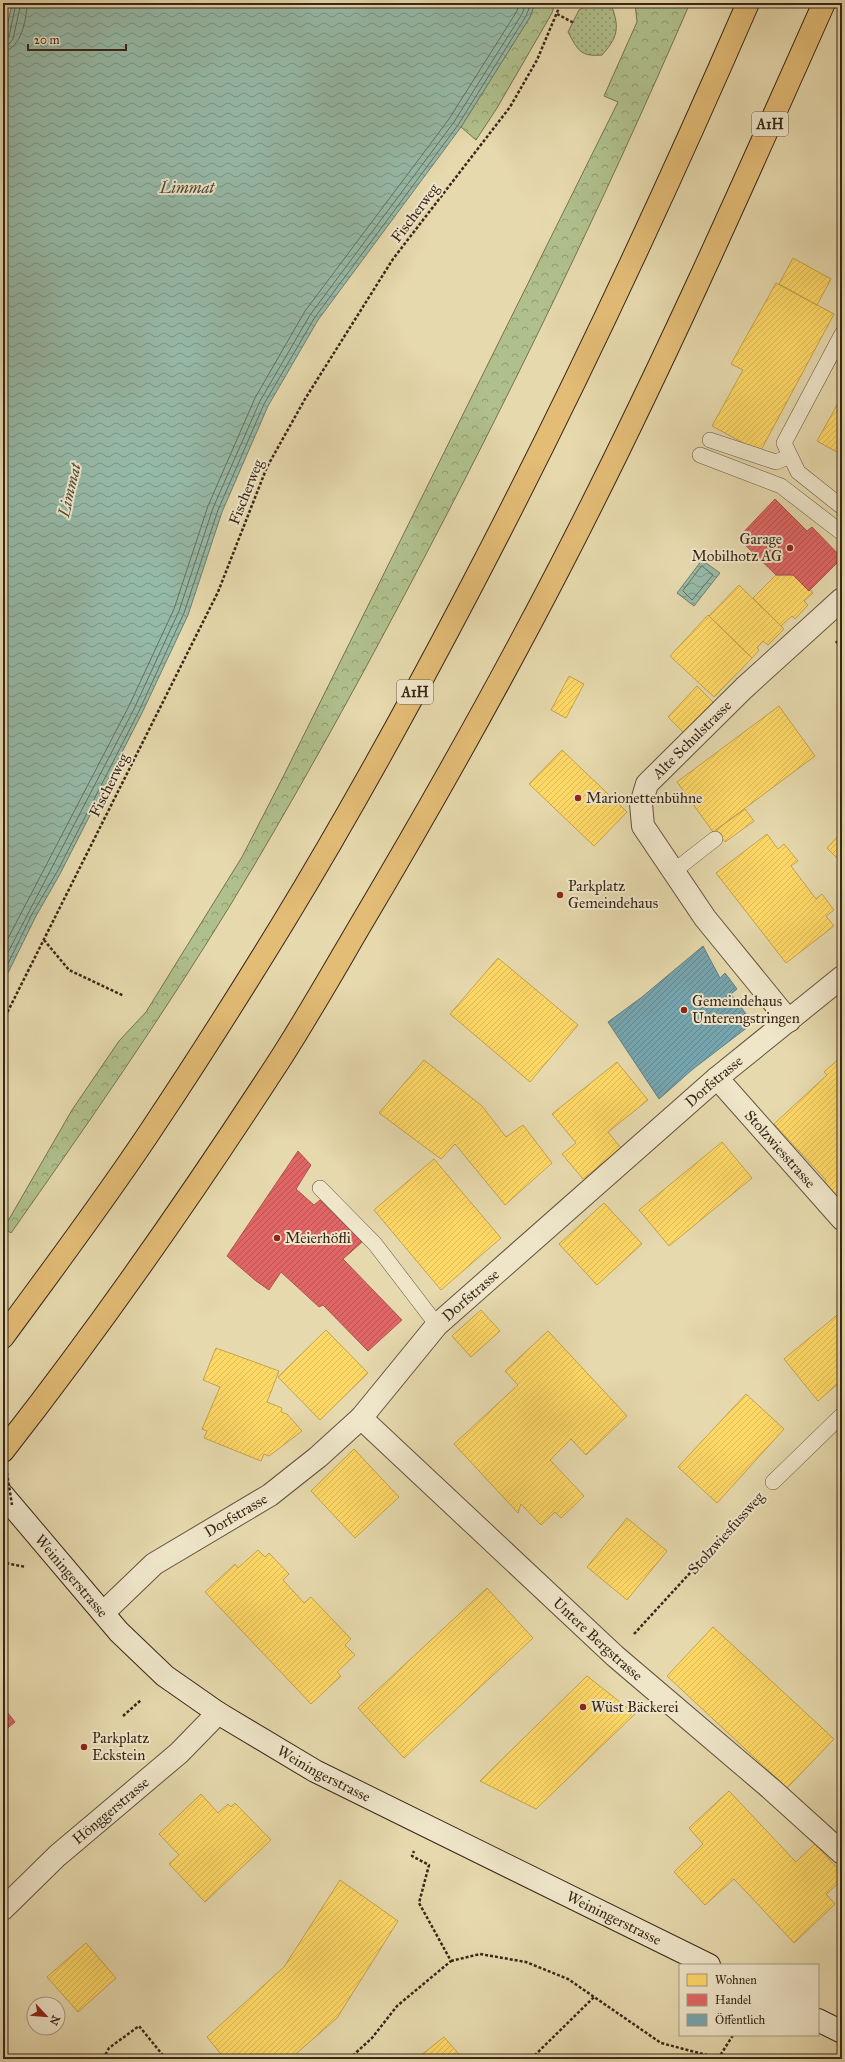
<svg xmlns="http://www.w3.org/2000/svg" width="845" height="2062" font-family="'IM FELL Great Primer',serif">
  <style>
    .forest { fill: url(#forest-crowns); stroke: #747352 }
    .park { fill: url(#park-dots); stroke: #747352 }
    .water { fill: url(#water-waves); stroke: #717f6e }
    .homes { fill: url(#homes-hatch); stroke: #c4a34f }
    .shops { fill: url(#shops-hatch); stroke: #ae534f }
    .public { fill: url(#public-hatch); stroke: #647f82 }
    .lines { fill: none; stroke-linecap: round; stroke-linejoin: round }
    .shore { stroke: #687060; stroke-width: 1 }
    .service-casing { stroke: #64533d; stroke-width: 16 }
    .minor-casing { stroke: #64533d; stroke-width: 24 }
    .tertiary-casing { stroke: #64533d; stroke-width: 24 }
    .secondary-casing { stroke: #392618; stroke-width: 24 }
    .motorway-casing { stroke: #392618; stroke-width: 24 }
    .path { stroke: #392618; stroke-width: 2.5; stroke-dasharray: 3 2; stroke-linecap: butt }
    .service { stroke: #efe6ca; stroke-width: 15 }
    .minor { stroke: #efe6ca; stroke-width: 22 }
    .tertiary { stroke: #efe6ca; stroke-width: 22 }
    .secondary { stroke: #efe6ca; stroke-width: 22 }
    .motorway { stroke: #e3bc76; stroke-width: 22 }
    .path-bridge { stroke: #392618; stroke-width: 2.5; stroke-dasharray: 3 2; stroke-linecap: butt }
    .poi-dot { fill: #8f2418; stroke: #efe6ca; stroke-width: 1.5 }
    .labels { text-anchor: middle; stroke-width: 4; stroke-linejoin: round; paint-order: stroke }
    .shield { fill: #efe6ca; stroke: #70604d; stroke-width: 1 }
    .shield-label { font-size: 14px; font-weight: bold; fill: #392618 }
    .street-label { font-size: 15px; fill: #392618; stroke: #efe6ca }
    .poi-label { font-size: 15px; fill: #392618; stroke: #efe6ca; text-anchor: start }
    .water-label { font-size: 16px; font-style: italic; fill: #504b3c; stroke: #efe6ca }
  </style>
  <defs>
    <pattern id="forest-crowns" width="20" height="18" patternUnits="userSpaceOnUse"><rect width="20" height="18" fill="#b0c08d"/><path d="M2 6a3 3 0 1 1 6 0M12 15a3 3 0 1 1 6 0" fill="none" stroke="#909c72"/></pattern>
    <pattern id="park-dots" width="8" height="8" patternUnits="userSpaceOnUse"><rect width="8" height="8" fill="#b0c08d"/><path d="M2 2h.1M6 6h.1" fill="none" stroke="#909c72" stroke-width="1.8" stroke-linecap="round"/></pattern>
    <pattern id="water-waves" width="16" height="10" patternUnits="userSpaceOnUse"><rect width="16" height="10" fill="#96baa8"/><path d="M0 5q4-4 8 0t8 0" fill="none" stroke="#7b9788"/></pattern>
    <pattern id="homes-hatch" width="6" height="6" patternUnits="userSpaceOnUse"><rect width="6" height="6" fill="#ffd966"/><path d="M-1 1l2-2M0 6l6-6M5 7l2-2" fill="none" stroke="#dbba58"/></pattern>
    <pattern id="shops-hatch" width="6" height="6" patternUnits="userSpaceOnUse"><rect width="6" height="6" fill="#e06666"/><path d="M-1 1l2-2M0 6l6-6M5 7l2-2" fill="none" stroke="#b75453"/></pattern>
    <pattern id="public-hatch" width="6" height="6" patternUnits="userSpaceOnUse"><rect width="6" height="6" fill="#76a5af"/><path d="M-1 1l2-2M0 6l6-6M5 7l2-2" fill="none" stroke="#62868d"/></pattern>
  </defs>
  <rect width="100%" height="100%" fill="#e6d9ad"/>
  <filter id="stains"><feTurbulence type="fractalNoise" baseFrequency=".005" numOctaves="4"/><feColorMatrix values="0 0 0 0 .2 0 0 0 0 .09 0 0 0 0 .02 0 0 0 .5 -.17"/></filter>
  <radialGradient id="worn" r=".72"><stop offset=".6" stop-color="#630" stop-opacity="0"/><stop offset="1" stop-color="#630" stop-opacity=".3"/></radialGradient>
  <!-- forest -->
  <path class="forest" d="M535,3H555L552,13L497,108L476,140L461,127L530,17Z
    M635,3H690C603,204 507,402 404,596C349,700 292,803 231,904C162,1017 87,1125 11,1233L4,1228L72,1110L119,1041L146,1012L242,857L285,773L618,102L604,96L637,22Z"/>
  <!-- park -->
  <path class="park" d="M592,3H602L612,7C620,29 617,38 602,55C580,57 578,50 568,32L579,10Z"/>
  <!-- water -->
  <path class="water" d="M12,3H535L530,17L461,127L318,320L268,406L222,512L188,615L142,713L60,874L36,916L3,983V45Z
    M702,560L720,573L694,606L677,593Z"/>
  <!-- homes -->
  <path class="homes" d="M793,258L831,279L817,305L779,284Z
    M776,283L834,314L760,452L712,426L743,370L731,364Z
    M842,396V455L817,441Z
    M776,575H793L809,591L811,590L813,593L804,601L808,605L795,619L792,616L781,626L753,598Z
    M739,585L784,629L768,645L763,641L757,648L759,650L752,658L709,616Z
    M708,615L752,658L714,697L670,656Z
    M569,676L584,684L566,718L551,710Z
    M697,686L713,702L684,733L668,717Z
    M779,706L815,756L713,832L677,782Z
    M562,750L627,812L594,846L529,784Z
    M745,809L754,821L725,842L716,830Z
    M842,832V863L827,848Z
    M767,834L778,849L784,844L798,861L791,866L816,899L822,894L834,910L826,916L834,926L786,963L716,873Z
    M498,958L578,1025L530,1082L450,1014Z
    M842,1056V1202L824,1183L826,1180L774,1124L827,1075L824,1072Z
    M424,1060L482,1106L506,1137L523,1125L552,1163L505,1205L455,1144L441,1159L379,1113Z
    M617,1062L648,1100L608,1132L621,1148L583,1179L562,1154L576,1143L552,1114Z
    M722,1142L752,1178L669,1246L639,1210Z
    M434,1159L501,1238L441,1290L374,1210Z
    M604,1203L642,1244L597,1285L559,1244Z
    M481,1310L500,1331L471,1357L452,1336Z
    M842,1311V1380L818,1401L784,1359Z
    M326,1330L368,1373L320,1420L278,1377Z
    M548,1331L627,1416L586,1455L571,1439L550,1460L584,1496L561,1518L555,1512L541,1525L521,1504L518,1513L454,1444L518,1385L505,1371Z
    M216,1348L279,1371L267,1402L282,1408L281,1412L287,1414L302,1431L269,1456L264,1454L261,1461L204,1438L207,1431L202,1429L220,1387L203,1380Z
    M746,1394L784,1429L717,1503L678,1467Z
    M354,1449L399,1497L355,1538L311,1491Z
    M627,1518L667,1551L627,1600L587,1567Z
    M258,1550L265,1557L269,1553L289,1574L283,1580L304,1603L311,1597L351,1639L345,1645L355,1655L337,1672L341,1676L311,1704L205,1592L235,1564L238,1568Z
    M487,1588L533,1638L404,1758L358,1708Z
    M713,1627L834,1739L787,1788L667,1676Z
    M587,1676L635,1714L536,1809L480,1781Z
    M729,1791L796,1862L815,1844L842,1873V1880L826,1894L835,1904L794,1943L734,1879L705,1905L674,1872L703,1844L689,1828Z
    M201,1794L218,1813L228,1804L231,1807L235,1803L271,1840L205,1902L169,1864L179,1855L159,1834Z
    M340,1880L398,1921L337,2018L290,2059H225L207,2037L284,1967Z
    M86,1943L116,1978L78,2012L47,1977Z
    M444,2037L463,2059H416Z"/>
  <!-- shops -->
  <path class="shops" d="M775,499L807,531L812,527L842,558L809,591L793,575H776L738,538Z
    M298,1151L311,1165L296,1189L314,1205L320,1200L362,1242L343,1259L402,1320L368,1351L323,1305L319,1307L281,1272L269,1290L256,1281L227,1256Z
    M3,1707L15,1722L3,1732Z"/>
  <!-- public -->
  <path class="public" d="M703,946L720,978L725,973L737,989L731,994L753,1023L693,1069L659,1099L608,1022L642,997Z"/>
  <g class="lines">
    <!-- shore -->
    <path class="shore" d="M3,40L9,37L16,3
      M3,45L9,44L13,39L21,3
      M3,51C21,50 27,18 27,3
      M702,566L713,575L692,600L683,591Z
      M3,948L129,706L174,609L208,506L255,398L305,311L449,119L517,11L519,3
      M3,962L134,709L179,611L213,508L260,401L310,315L454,122L522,14L526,3
      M3,974L32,914L57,872L139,711L184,613L218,510L264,404L315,317L458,125L526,16L531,3"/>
    <defs>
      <path id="service" d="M842,334L784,443L798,472L842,507
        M710,440L776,462L790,456
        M700,455L781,486L842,533
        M674,871L715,839
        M320,1188L375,1244L437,1325
        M773,1482L842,1415"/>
      <g id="minor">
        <path id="s1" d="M789,1021L705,918L643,826L641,804L647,784L744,688L842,599"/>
        <path id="s2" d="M717,1078L842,1219"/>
        <path id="s3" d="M361,1418L615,1656L770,1788L842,1853"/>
        <path id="s4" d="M3,1909L57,1856L179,1753L218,1713"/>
      </g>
      <g id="tertiary">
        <path id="s5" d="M103,1613L154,1564L270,1495L318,1457L361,1418L437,1325L717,1078L842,977"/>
      </g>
      <g id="secondary">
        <path id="s6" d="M3,1495L119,1632L165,1676L218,1713L315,1771L709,1965"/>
        <path d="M818,2020L842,2032"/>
      </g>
      <path id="motorway" d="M3,1337C54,1267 107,1197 155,1124C199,1058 242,990 283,923C350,813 412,700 471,587C571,396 662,201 748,3
        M3,1451C101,1326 192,1195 279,1061C308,1016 334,970 361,924C431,806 498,687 561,565C656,381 740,192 824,3"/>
    </defs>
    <!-- service casing -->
    <use href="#service" class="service-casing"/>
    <!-- minor casing -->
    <use href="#minor" class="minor-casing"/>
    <!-- tertiary casing -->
    <use href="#tertiary" class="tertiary-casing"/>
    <!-- secondary casing -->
    <use href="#secondary" class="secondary-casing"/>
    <!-- motorway casing -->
    <use href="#motorway" class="motorway-casing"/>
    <!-- path -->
    <path class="path" d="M557,14L574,23
      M836,641L842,649
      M44,940L69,970L124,996
      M3,1021L218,592L267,467L305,399L393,259L510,107L537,60L561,3
      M3,1560L5,1563L26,1567
      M634,1634L756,1501
      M123,1716L141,1700
      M451,1961L480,1954L526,1962L568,1979L661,2043L718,2058
      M103,2059L109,2048L139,2026L166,2059
      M349,2059L372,2038L397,2006L451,1961L419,1903L429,1865L412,1856L414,1851
      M531,2059L594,1997
      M718,2059L733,2035"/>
    <!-- service -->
    <use href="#service" class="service"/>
    <!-- minor -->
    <use href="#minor" class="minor"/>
    <!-- tertiary -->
    <use href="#tertiary" class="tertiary"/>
    <!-- secondary -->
    <use href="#secondary" class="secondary"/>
    <!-- motorway -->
    <use href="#motorway" class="motorway"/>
    <!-- path-bridge -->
    <path class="path-bridge" d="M3,1448L12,1505"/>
  </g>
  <!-- markers -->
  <g class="poi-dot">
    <circle cx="790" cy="548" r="4"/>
    <circle cx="578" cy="798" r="4"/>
    <circle cx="560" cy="895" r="4"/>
    <circle cx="684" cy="1010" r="4"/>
    <circle cx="277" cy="1238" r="4"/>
    <circle cx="583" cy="1707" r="4"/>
    <circle cx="84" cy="1747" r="4"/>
  </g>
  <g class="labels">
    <!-- shield labels -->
    <g class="shield">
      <rect x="752" y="112" width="36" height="24" rx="3"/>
      <rect x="397" y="680" width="36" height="24" rx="3"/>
    </g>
    <g class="shield-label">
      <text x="770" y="129">A1H</text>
      <text x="415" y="697">A1H</text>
    </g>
    <!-- street labels -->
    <g class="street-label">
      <text transform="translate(415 213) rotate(-53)" y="5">Fischerweg</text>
      <text transform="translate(246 492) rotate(-68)" y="5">Fischerweg</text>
      <text dy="5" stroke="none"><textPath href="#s1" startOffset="350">Alte Schulstrasse</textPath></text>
      <text transform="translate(109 785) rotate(-63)" y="5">Fischerweg</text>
      <text dy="5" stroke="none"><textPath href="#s5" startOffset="814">Dorfstrasse</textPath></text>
      <text dy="5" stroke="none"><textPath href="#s2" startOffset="95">Stolzwiesstrasse</textPath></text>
      <text dy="5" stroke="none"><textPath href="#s5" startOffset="490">Dorfstrasse</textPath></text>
      <text dy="5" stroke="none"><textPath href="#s5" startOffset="166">Dorfstrasse</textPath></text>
      <text transform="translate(726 1533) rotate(-48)" y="5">Stolzwiesfussweg</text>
      <text dy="5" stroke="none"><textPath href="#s6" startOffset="106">Weiningerstrasse</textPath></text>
      <text dy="5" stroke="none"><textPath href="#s3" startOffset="324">Untere Bergstrasse</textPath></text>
      <text dy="5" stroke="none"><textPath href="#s6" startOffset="430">Weiningerstrasse</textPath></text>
      <text dy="5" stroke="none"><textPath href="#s4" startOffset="146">Hönggerstrasse</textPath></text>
      <text dy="5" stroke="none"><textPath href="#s6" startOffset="754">Weiningerstrasse</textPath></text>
    </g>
    <!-- poi labels -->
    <g class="poi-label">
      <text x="782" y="544" text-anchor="end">Garage<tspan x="782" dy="17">Mobilhotz AG</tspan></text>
      <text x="586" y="803">Marionettenbühne</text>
      <text x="568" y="891">Parkplatz<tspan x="568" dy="17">Gemeindehaus</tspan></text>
      <text x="692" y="1006">Gemeindehaus<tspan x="692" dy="17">Unterengstringen</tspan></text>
      <text x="285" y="1243">Meierhöfli</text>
      <text x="591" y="1712">Wüst Bäckerei</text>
      <text x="92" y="1743">Parkplatz<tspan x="92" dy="17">Eckstein</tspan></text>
    </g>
    <!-- water labels -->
    <g class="water-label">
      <text x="187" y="193">Limmat</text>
      <text transform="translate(69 490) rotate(-77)" y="6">Limmat</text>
    </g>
  </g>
  <!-- margin -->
  <rect width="845" height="2062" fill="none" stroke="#e6d9ad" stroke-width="16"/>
  <rect x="4" y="4" width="837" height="2054" fill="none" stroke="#392618" stroke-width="2"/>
  <rect x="8" y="8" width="829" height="2046" fill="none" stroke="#392618"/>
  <!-- legend -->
  <rect x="679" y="1964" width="140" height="72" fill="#efe6ca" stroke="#a69983"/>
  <rect x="687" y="1974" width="20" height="12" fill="#ffd966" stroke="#a69983"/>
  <text x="715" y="1984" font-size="12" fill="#392618">Wohnen</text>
  <rect x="687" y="1994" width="20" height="12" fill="#e06666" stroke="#a69983"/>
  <text x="715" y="2004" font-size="12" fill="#392618">Handel</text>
  <rect x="687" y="2014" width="20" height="12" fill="#76a5af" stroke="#a69983"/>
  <text x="715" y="2024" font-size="12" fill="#392618">Öffentlich</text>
  <!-- north arrow -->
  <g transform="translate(46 2016) rotate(116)"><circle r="19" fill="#efe6ca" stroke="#a69983"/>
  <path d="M0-3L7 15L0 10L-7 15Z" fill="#8f2418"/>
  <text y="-6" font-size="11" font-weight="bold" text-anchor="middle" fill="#392618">N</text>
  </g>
  <!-- scale -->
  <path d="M28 44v6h98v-6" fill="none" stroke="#392618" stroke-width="2"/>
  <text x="34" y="44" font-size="12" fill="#392618" stroke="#efe6ca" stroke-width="3" paint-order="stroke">20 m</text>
  <rect width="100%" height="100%" filter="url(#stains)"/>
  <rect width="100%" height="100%" fill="url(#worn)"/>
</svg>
